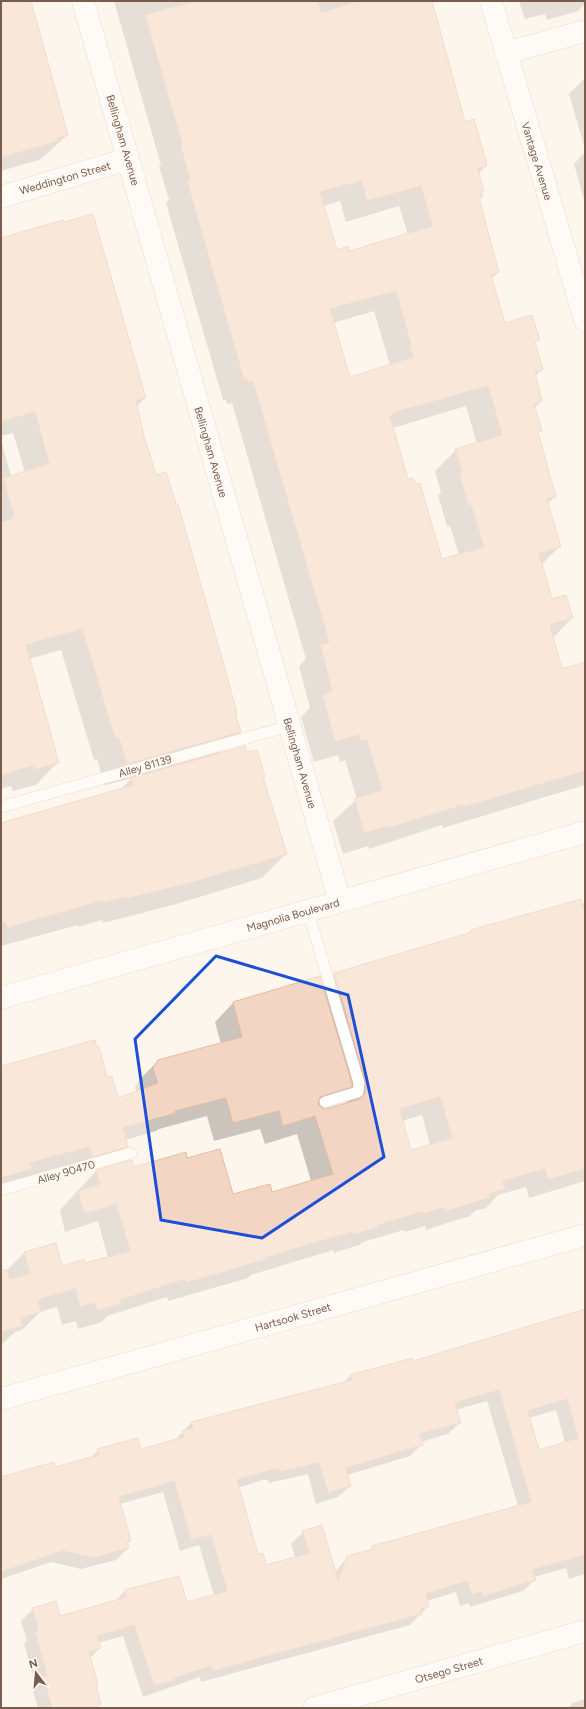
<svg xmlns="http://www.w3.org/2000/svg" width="586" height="1709" font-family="Figtree,sans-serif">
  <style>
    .shadow { fill: #0003; fill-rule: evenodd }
    .building { fill: #f3d5c3; stroke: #e6bba3; fill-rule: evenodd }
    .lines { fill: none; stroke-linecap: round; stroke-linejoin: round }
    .lane-casing { stroke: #d1beb0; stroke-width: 12 }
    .street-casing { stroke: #d1beb0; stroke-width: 23 }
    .secondary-casing { stroke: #d6c0b0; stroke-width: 23 }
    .lane { stroke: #fff; stroke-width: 11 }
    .street { stroke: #fff; stroke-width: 22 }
    .secondary { stroke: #fff; stroke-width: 22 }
    .marked { fill: none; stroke: #1d4ed8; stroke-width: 3; stroke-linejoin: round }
    .labels { text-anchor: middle; stroke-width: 4; stroke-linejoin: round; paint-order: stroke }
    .street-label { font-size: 11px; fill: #7a5c4d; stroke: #fffaf3 }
  </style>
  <rect width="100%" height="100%" fill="#fdf6ec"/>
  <!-- shadow -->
  <path class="shadow" d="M1,1H30L67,135L48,153L39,160L1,171Z
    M114,1H431L465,123L486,166L478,174L483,190L481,192L482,196L478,200L498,272L491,279L504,324L538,340L534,344L542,369L535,376L541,401L534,409L541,430L537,434L555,497L547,504L560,546L541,565L551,600L572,618L553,638L561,670L585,663V785L443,828L442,825L369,849L368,846L343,854L333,821L357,799L345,760L340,762L338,755L314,762L301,717L310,708L299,666L306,659L232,403L227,404L226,400H223L166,203L169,200L159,166L161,165ZM340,201L346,222L399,206L408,235L348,252L336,251L323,206ZM374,311L390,365L349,378L333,323ZM466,406L477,444L456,450L435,471L441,492L438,495L447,526H450L459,555L442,560L407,480L393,428Z
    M519,1H585V4L578,11L547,20L545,14L525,19Z
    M585,78V149L569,94Z
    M585,152V204L574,164Z
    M1,239L145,398L136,407L155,477L236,712L234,715L240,732L217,755L247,754L264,776L262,778L286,854L262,878L173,905L103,923L102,920L79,927L78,925L1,946V824L120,790L132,778L105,785L97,759L94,760L61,650L28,659L57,763L36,785L13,791L11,786L1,789V440L11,476L25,472L13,433L1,436Z
    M585,903V1181L529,1198L526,1187L498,1195L486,1208L475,1211L470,1216L444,1224L426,1230L425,1226L405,1232L404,1230L363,1242L359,1245L334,1253L333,1250L251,1275L248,1278L168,1301L167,1297L107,1316L102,1322L78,1329L76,1321L62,1325L57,1307L40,1312L22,1330L15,1332L1,1345V1283L6,1271L24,1253L55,1245L61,1267L85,1265L108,1258L98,1221L65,1232L60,1210L96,1171L131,1161L133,1168L187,1159L232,1195L272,1194L311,1181L297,1134L265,1144L260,1129L214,1141L207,1116L159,1129L156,1131L125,1140L127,1146L108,1165L1,1191V1068L107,1078L117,1099L136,1092L135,1087L140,1079L159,1060L221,1044L215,1022L233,1003L319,978L322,986L334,974L468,934L471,931L506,921ZM345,1092L348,1103L327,1110L319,1109L332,1105ZM422,1115L430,1145L411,1151L402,1121Z
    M585,1311V1574L569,1579L566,1568L534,1577L535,1580L523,1591L470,1607L469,1603L460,1606L456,1592L427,1601L428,1606L410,1625L201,1682L200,1677L143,1697L123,1636L98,1643L100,1648L90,1658L100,1704L96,1708H38L32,1689L36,1686L24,1644L27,1641L21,1621L33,1609L59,1617L115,1601L125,1591L186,1604L214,1596L199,1545L180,1551L163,1492L120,1504L130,1541L127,1544L128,1548L116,1560L81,1569L51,1562L1,1579V1478L55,1469L89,1459L98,1450H140L174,1441L191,1423L343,1383L351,1375L413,1362ZM487,1401L518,1506L373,1547L369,1551L348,1557L335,1572L303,1532L291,1544L295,1557L266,1566L257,1555L238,1488L262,1480H268L269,1483L308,1474L316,1504L338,1497L350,1486L347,1475L410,1456L421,1445V1442L448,1434L459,1423L456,1410ZM556,1410L565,1443L538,1451L529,1418Z
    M585,1699V1708H568L573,1703Z"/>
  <!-- building -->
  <path class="building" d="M1,1H31L68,135L58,138V141L1,158Z
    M194,1H318L321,12L359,1H432L465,122L474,119L486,161L487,166L478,169L484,191H481L483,197L479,198L499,272L491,275L505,323L532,315L540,340L535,342L543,370L535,372L542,401L534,404L542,431L538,432L556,497L547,499L561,547L539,553L552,599L566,595L573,618L550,625L562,669L585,662V771L464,807L463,805L390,828L389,826L364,833L354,799L382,790L367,740L361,741L359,735L335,742L322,695L332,691L320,644L329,642L253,382L248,383L247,379L244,380L187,181L190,180L180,144H182L145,15ZM361,181L367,201L421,186L432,226L349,251L348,246L337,250L320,192ZM396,291L411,345L410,346L413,357L350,377L330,309ZM488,386L502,435L455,449L462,472L459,473L468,506L471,505L484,547L442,559L420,483L415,484L413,478L408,479L390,416L396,414V412Z
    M93,214L146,398L136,401L144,436L156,475L166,472L176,504H178L225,669L237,713H235L241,732L127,764L119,738L115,739L82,629L26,645L59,763L34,770L33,766L1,775V522L12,519L11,517L14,516L3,478L49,464L35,412L1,422V238L63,220L64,222Z
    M245,746L247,752L257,750L265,777H263L287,854L198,881L127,899L126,897L103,903L102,901L7,928L5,922L1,924V823L133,785L131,778Z
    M581,899L585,913V1169L548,1180L545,1169L503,1181L505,1189L489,1194V1198L463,1206L445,1212L444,1208L423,1214V1212L378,1225L379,1227L353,1235L352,1232L267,1257L268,1259L186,1283L185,1279L121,1300L122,1303L97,1311L95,1303L80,1307L75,1289L38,1300L41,1312L21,1318L23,1326L1,1332V1270H7L10,1279L30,1274L24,1252L56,1243L62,1266L84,1259L85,1263L130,1251L116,1204L84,1214L78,1191L100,1184L96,1170L132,1160L134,1167L186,1152L187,1158L220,1149L233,1194L270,1184L272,1192L333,1174L315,1116L283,1126L279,1111L233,1123L226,1098L175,1111L176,1113L123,1128L128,1147L92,1157L89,1147L30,1163L32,1169L1,1178V1066L95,1040L97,1048L99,1047L107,1077L112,1076L118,1098L158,1083L153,1068L158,1060L242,1037L233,1002L320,976L352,1084V1087L320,1097L318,1104L323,1109H327L360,1099L365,1093L366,1084L334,973L472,932L471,930ZM440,1097L452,1138L411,1150L400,1109Z
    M585,1309V1555L532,1570L536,1580L482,1597L481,1592L472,1595L467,1581L426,1594L429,1606L421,1609L422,1614L213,1671L211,1666L175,1678V1680L154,1686L134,1625L97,1636L101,1648L89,1652L98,1684L96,1685L101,1704L94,1708H52L43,1677L47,1676L35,1632L38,1628L32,1608L56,1601L60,1616L126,1597L124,1590L179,1576L187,1602L227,1591L211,1535L191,1540L174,1481L119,1497L131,1541L127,1542L129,1548L93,1558L63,1551L1,1572V1477L54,1462L55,1467L99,1455L97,1449L138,1438L141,1449L184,1437L182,1431L193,1428L191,1422L352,1380L350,1375L412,1358L413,1361ZM499,1390L531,1502L372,1546L373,1549L347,1556L338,1581L322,1525L302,1531L309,1553L266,1565L263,1553L258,1554L237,1480L274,1469H279L280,1472L319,1463L328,1493L351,1486L346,1468L423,1445L420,1434L461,1423L455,1403ZM567,1399L578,1438L539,1450L528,1411Z"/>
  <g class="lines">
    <defs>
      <path id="lane" d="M1,807L289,726
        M308,911L359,1083L358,1092L325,1102
        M1,1190L131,1153"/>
      <path id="street" d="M83,1L340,902
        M491,1L585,320
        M506,53L585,31
        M1,197L128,159
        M1,1399L585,1235
        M314,1708L585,1631"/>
      <path id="secondary" d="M1,998L585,832"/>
    </defs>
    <!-- lane casing -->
    <use href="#lane" class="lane-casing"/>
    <!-- street casing -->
    <use href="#street" class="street-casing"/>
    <!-- secondary casing -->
    <use href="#secondary" class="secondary-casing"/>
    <!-- lane -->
    <use href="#lane" class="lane"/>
    <!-- street -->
    <use href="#street" class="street"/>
    <!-- secondary -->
    <use href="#secondary" class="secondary"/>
  </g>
  <!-- marked area -->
  <path d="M0 0H586V1709H0ZM216,956L348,995L384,1157L262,1238L161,1220L135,1039Z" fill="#fdf6ec" fill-opacity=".55" fill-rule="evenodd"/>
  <path class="marked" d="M216,956L348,995L384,1157L262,1238L161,1220L135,1039Z"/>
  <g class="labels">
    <!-- street labels -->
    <g class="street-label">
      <text transform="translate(123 140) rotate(74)" y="4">Bellingham Avenue</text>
      <text transform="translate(537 161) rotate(73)" y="4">Vantage Avenue</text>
      <text transform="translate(65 178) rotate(-16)" y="4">Weddington Street</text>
      <text transform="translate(211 452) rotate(74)" y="4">Bellingham Avenue</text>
      <text transform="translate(300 763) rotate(74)" y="4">Bellingham Avenue</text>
      <text transform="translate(145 766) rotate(-16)" y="4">Alley 81139</text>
      <text transform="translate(293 915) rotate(-16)" y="4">Magnolia Boulevard</text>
      <text transform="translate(66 1172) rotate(-16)" y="4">Alley 90470</text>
      <text transform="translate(293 1317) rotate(-16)" y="4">Hartsook Street</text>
      <text transform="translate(449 1670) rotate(-16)" y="4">Otsego Street</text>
    </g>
  </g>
  <!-- border -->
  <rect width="586" height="1709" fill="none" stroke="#7a5c4d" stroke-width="4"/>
  <!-- north arrow -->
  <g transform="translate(36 1673) rotate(344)" stroke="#fffaf3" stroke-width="3" paint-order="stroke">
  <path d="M0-3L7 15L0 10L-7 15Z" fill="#7a5c4d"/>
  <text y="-6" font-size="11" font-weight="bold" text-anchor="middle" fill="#7a5c4d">N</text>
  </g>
</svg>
